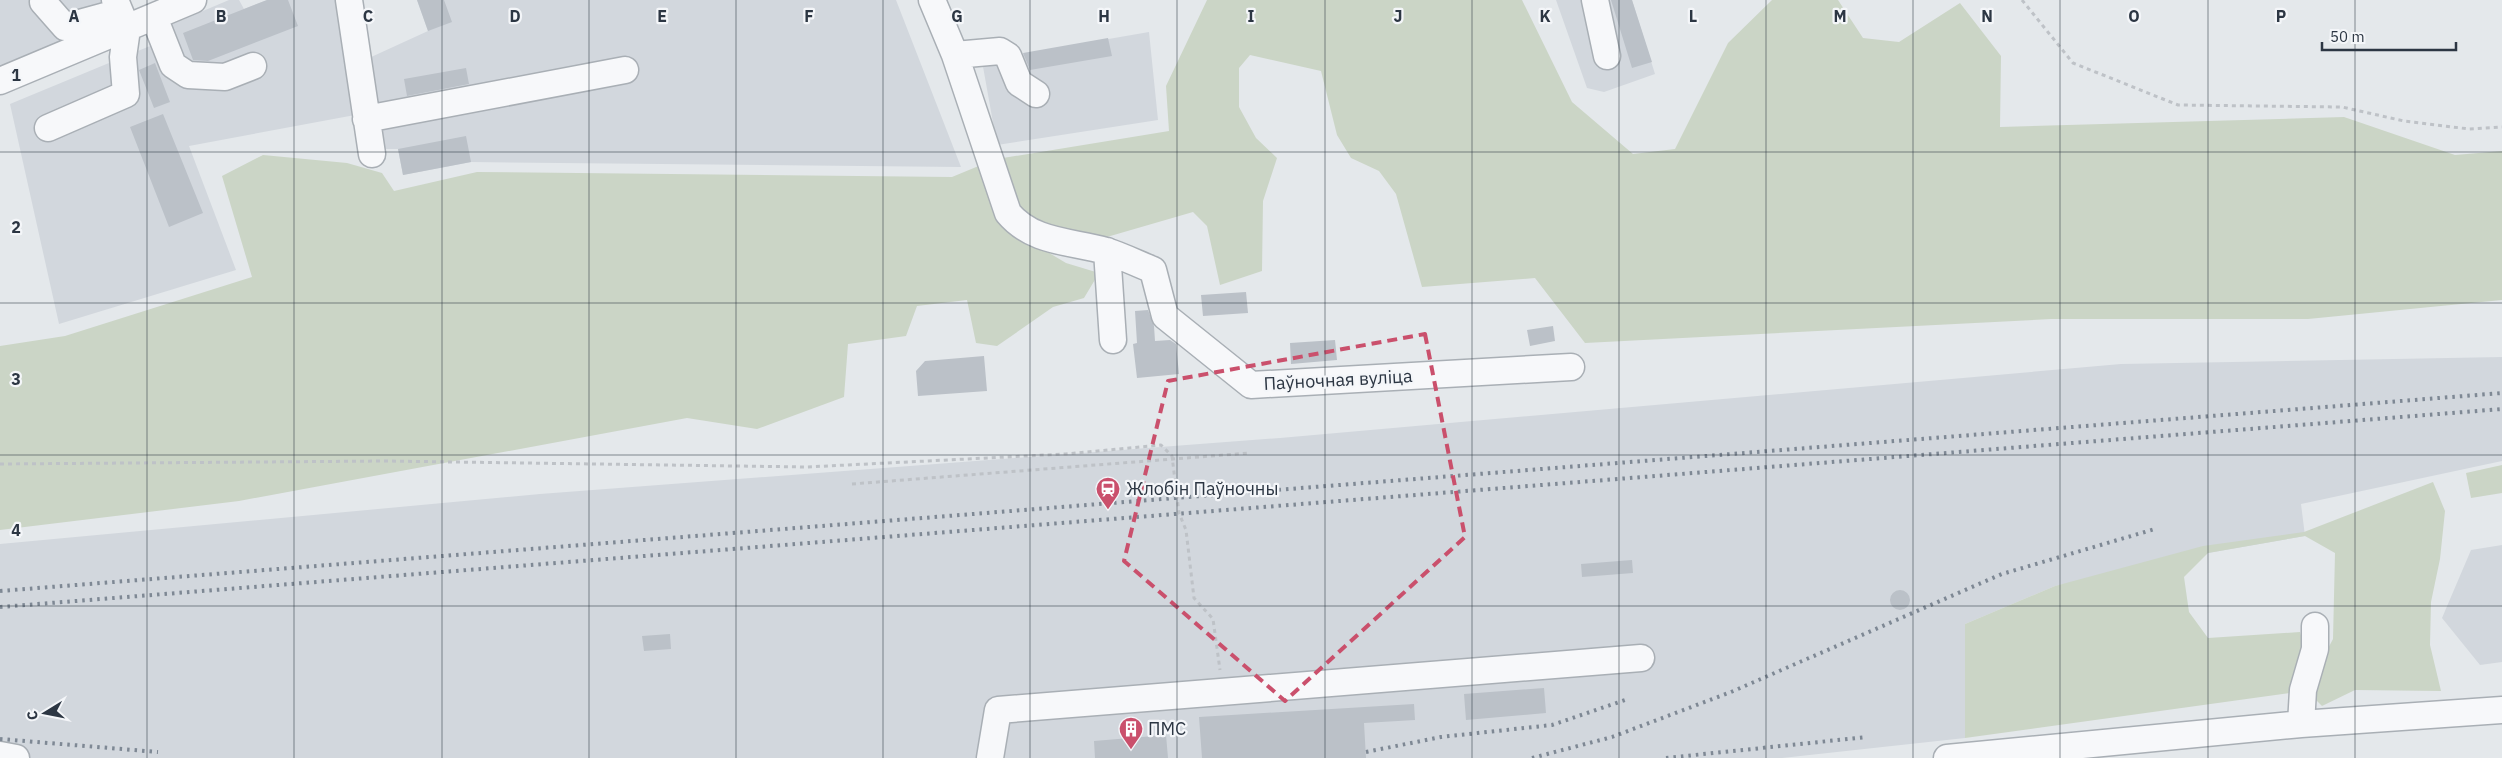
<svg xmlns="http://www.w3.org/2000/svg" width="2502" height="758" font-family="'IBM Plex Sans',sans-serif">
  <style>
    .built { fill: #d2d7dd }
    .green { fill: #cbd5c6 }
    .building { fill: #bbc1c8 }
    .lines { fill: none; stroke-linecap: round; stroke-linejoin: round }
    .minor-casing { stroke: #a9afb5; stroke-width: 29 }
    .path { stroke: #bec2c7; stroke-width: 3; stroke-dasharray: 4 4; stroke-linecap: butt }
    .minor { stroke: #f7f8fa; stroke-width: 26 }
    .rail { stroke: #7e8894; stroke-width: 4; stroke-dasharray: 2.5 5; stroke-linecap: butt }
    .marked { fill: none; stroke: #ca506c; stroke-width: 4; stroke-dasharray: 10 6; stroke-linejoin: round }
    .grid { fill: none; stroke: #2c3643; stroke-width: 1; stroke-opacity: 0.55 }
    .labels { text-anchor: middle; stroke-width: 4.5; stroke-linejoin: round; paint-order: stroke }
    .street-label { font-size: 18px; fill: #2c3643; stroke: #f4f6f9 }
    .poi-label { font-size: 18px; fill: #2c3643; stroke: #f4f6f9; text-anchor: start }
    .grid-label { font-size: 16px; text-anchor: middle; font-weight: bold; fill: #2c3643; stroke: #f4f6f9; stroke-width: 4.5; stroke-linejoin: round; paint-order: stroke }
  </style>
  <rect width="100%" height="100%" fill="#e4e8eb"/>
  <!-- built -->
  <path class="built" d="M0,0H104L113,21L0,70Z
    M229,0H239L244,9L267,0H337L355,115L189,146L236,270L59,324L10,104L150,46L146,35Z
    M417,0H896L961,167L471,162L403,175L398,149H382L369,58L428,31Z
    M1556,0H1632L1655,74L1604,92L1587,88Z
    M1149,32L1158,120L997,145L982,61Z
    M2502,357V461L2301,504L2305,536L2208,553L2055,586L1965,624V738L1782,758H0V544L540,494L1280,438L2121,364Z
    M2502,545V662L2480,665L2442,618L2471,550Z"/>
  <!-- green -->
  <path class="green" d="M1207,0H1522L1572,102L1633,154L1675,149L1728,43L1772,0H1838L1863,38L1899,42L1960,3L2001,56L2000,127L2344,117L2455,155L2502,151V300L2308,319H2051L1585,343L1535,278L1422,287L1396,194L1379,171L1351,158L1337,135L1321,71L1250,55L1239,68V107L1256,138L1277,158L1263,201L1262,271L1220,285L1207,226L1193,212L1100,239L1024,221L997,159L1169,131L1166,86Z
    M263,155L347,163L382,173L394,191L477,172L952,177L981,165L1004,226L1066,263L1099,273L1084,298L1053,307L997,346L976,343L967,300L917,306L906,336L848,344L844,397L757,429L687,418L239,501L0,530V346L65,336L252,277L222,176Z
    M2502,465V493L2471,498L2466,473Z
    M2433,482L2445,511L2440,559L2431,602L2430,645L2441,691L2355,690L2322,706L2306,690L2333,639L2335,553L2305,536L2208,553L2184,577L2189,612L2208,638L2300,632L2308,660L2290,693L1965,738V624L2055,586L2203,546L2304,532Z"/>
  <!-- building -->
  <path class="building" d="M267,0H288L298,26L208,61L193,60L183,33Z
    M417,0H444L452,22L428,31Z
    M1611,0H1632L1652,62L1632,68Z
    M1108,38L1112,56L1030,70L1023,53Z
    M155,63L170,102L154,108L139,70Z
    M466,68L469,84L407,96L404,79Z
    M163,114L203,213L169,227L130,127Z
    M466,136L471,162L403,175L398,149Z
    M1246,292L1248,313L1203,316L1201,295Z
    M1148,310L1154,326L1155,341L1170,340L1176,344L1179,374L1137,378L1133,344L1137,343L1135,311Z
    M1553,326L1555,341L1530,346L1527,330Z
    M1335,340L1337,360L1291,364L1290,343Z
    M984,356L987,391L918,396L916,371L925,361Z
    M1632,560L1633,573L1582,577L1581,564Z
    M1890 600a10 10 0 1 1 20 0a10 10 0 1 1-20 0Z
    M670,634L671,649L644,651L642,636Z
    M1544,688L1546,713L1466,720L1464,694Z
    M1414,704L1415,720L1364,723L1366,758H1202L1199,717Z
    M1166,735L1168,758H1095L1094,741Z"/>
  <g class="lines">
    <defs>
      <path id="minor" d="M349,0L372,154
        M932,0L955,55L1008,213C1033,243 1071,241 1106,251C1122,256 1138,264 1153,270L1165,316L1251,385L1571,367
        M1595,0L1607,56
        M43,2L65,27L120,12
        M154,17L173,65L188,75L225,77L253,66
        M955,55L1000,51L1008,56L1019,83L1036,94
        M0,81L193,0
        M366,119L625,70
        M48,128L126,94L123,57L127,29L115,0
        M1107,251L1113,340
        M2301,724L2303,690L2315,649V626
        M0,755L16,758
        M990,758L998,710L1641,658
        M1947,758L2301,724L2502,710"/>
    </defs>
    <!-- minor casing -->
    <use href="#minor" class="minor-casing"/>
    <!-- path -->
    <path class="path" d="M2022,0L2073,63L2178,105L2342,107L2404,121L2469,129L2502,127
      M0,464L384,461L807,467L1066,454L1161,445L1172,456L1179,513L1186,530L1194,598L1213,619L1220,670
      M852,484L1250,453"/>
    <!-- minor -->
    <use href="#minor" class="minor"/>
    <!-- rail -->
    <path class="rail" d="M0,591L2502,393
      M0,607L2502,409
      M0,739L158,752
      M1366,752L1441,737L1552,725L1628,699
      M1532,758L1612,737L1731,692L2002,574L2155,529
      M1666,758L1867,737"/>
  </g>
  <!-- marked area -->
  <path class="marked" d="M1425,334L1465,537L1285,701L1124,561L1168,381Z"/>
  <!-- grid -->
  <path class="grid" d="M147,0V758M294,0V758M442,0V758M589,0V758M736,0V758M883,0V758M1030,0V758M1177,0V758M1325,0V758M1472,0V758M1619,0V758M1766,0V758M1913,0V758M2060,0V758M2208,0V758M2355,0V758M0,152H2502M0,303H2502M0,455H2502M0,606H2502"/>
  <!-- icons -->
  <defs>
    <symbol id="station-pin" viewBox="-11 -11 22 30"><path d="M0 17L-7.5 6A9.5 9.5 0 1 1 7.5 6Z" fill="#ca506c" stroke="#f4f6f9"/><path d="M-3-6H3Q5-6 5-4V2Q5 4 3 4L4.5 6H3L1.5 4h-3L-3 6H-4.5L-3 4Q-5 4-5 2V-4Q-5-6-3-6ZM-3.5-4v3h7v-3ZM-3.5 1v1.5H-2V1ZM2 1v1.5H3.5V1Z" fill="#fff"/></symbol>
    <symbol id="building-pin" viewBox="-11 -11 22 30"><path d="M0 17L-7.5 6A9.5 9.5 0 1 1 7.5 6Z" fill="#ca506c" stroke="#f4f6f9"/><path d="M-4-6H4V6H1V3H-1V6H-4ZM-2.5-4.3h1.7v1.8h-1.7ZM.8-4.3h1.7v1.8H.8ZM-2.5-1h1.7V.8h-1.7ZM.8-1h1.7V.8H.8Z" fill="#fff"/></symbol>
  </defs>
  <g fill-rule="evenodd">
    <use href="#station-pin" x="1094" y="475" width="28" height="38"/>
    <use href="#building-pin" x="1117" y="715" width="28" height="38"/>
  </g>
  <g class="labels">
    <!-- street labels -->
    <g class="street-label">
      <text transform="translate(1338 380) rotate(-3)" y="6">Паўночная вуліца</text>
    </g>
    <!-- poi labels -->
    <g class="poi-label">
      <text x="1126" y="495">Жлобін Паўночны</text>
      <text x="1148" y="735">ПМС</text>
    </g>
  </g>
  <g class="grid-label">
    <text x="74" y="22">A</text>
    <text x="221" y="22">B</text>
    <text x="368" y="22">C</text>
    <text x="515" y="22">D</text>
    <text x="662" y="22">E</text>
    <text x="809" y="22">F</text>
    <text x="957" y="22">G</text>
    <text x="1104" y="22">H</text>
    <text x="1251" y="22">I</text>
    <text x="1398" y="22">J</text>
    <text x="1545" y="22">K</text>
    <text x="1693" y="22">L</text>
    <text x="1840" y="22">M</text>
    <text x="1987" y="22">N</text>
    <text x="2134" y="22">O</text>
    <text x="2281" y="22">P</text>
    <text x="16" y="81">1</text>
    <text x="16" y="233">2</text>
    <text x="16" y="385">3</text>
    <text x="16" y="536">4</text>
  </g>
  <!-- north arrow -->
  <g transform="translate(45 713) rotate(260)" stroke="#f4f6f9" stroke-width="4" paint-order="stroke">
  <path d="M0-4L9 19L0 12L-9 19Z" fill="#2c3643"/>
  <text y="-8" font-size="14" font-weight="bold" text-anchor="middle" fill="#2c3643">С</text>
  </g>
  <!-- scale -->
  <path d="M2322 42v8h134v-8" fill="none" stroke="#2c3643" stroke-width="2.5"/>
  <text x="2330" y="42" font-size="15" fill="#2c3643" stroke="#f4f6f9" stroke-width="4" paint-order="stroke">50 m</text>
</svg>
